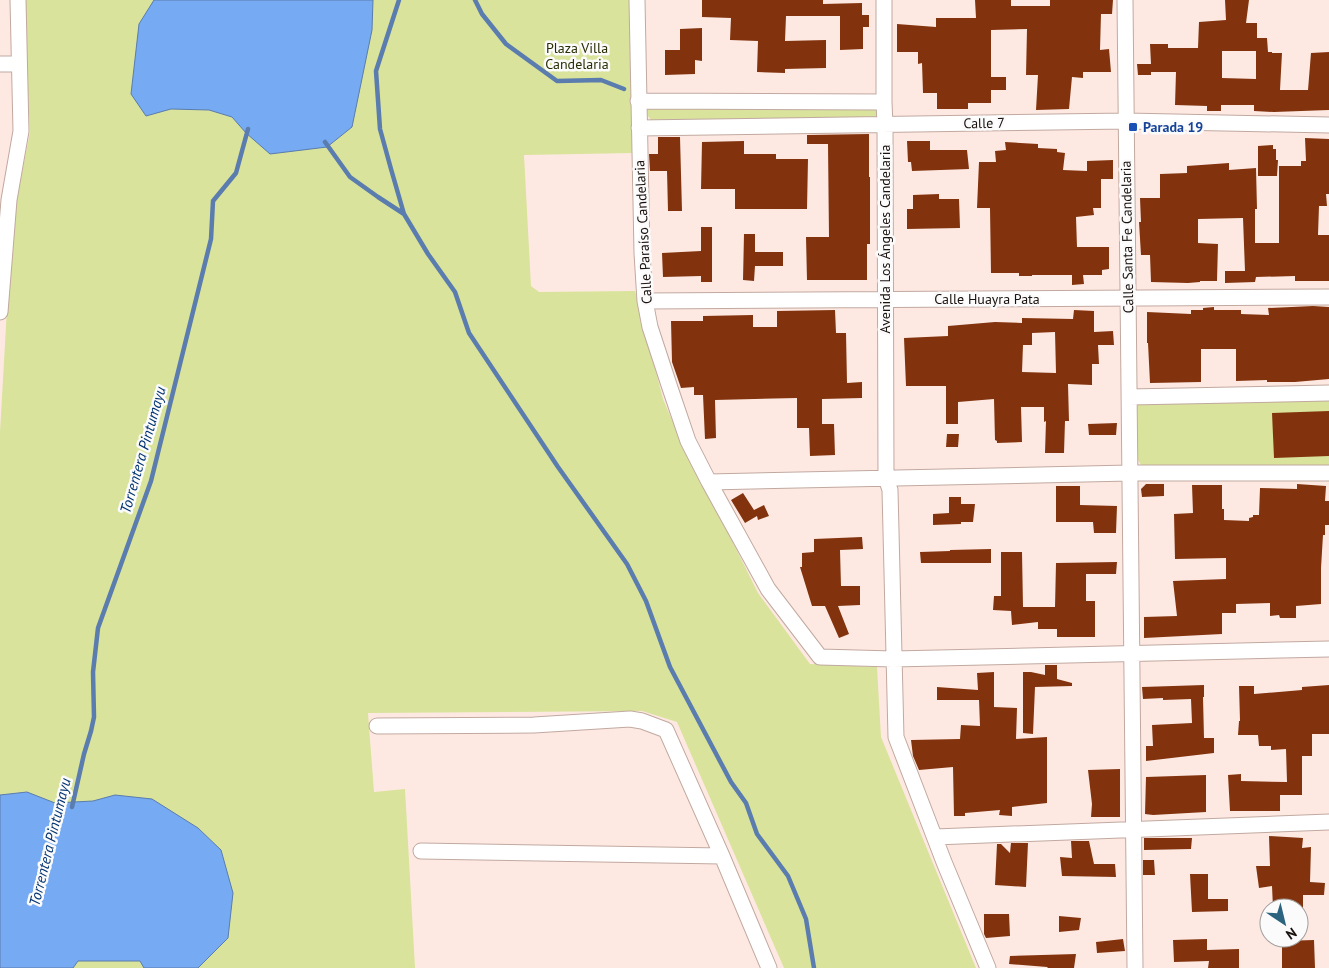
<svg xmlns="http://www.w3.org/2000/svg" width="1329" height="968" font-family="'PT Sans',sans-serif">
  <style>
    .green { fill: #d9e39b }
    .water { fill: #76aaf2; stroke: #5a7cae }
    .lines { fill: none; stroke-linecap: round; stroke-linejoin: round }
    .stream { stroke: #5a7cae; stroke-width: 4.5 }
    .building { fill: #82330d; fill-rule: evenodd }
    .minor-casing { stroke: #c1a9a0; stroke-width: 17 }
    .minor { stroke: #fff; stroke-width: 15 }
    .transit-dot { fill: #1a4fb4; stroke: #fbfbfb; stroke-width: 2 }
    .labels { text-anchor: middle; stroke-width: 5; stroke-linejoin: round; paint-order: stroke }
    .park-label { font-size: 14px; fill: #292d04; stroke: #fbfbfb }
    .street-label { font-size: 14px; fill: #19110e; stroke: #fbfbfb }
    .transit-label { font-size: 14px; font-weight: bold; fill: #164399; stroke: #fbfbfb; text-anchor: start }
    .water-label { font-size: 15px; font-style: italic; fill: #003271; stroke: #fbfbfb }
  </style>
  <rect width="100%" height="100%" fill="#fee9e2"/>
  <!-- green -->
  <path class="green" d="M25,0H630L633,153L524,155L531,286L539,292L635,291L663,399L671,418L758,593L810,664L877,667L881,737L976,968H784L677,722L642,711L368,713L374,792L405,789L415,968H0V432L11,238L17,199L30,132L28,93Z
    M651,106L877,108V118L651,120L648,116L647,111Z
    M1329,398V467L1143,468L1138,460L1137,400Z"/>
  <!-- water -->
  <path class="water" d="M154,0H373L372,30L352,127L327,147L270,154L246,133L232,117L209,110L171,109L146,116L131,94L139,24Z
    M27,792L55,803L93,801L115,795L152,799L198,828L221,850L233,893L228,938L198,968H144L140,961H78L73,968H0V795Z"/>
  <g class="lines">
    <!-- stream -->
    <path class="stream" d="M399,0L376,71L380,129L391,169L404,214
      M475,0L482,14L506,44L557,81L601,80L624,89
      M325,142L350,177L378,197L404,214L428,254L455,292L469,333L558,467L627,564L646,601L670,667L731,782L746,803L757,834L788,876L806,919L814,968
      M72,807L84,754L91,731L94,717L93,672L98,628L151,481L211,239L213,201L236,173L248,129"/>
  </g>
  <!-- building -->
  <path class="building" d="M702,0H823V4L862,3V15H869V27H863V49L840,50V16H786L785,41L826,40V68L785,69V73L757,72L758,41L730,40L731,18L702,17Z
    M975,0H1011V6H1050V0H1113L1112,14H1101L1100,50L1109,49L1111,72H1083V78L1072,77L1069,109L1036,110L1038,75H1026L1027,29L991,30V77H1006V90H991V103H968V109H937V93H923L922,63L918,64V52H897V24L936,27V18H976Z
    M1225,0H1249L1246,23H1257V38H1267L1268,52H1272V53H1282L1280,90H1308L1311,53L1329,52V110L1274,112L1254,111V105H1221V111H1207V106L1175,105L1176,72H1151V75H1138L1137,64H1151L1150,44H1168V48H1198L1199,22L1226,20ZM1222,51H1256V79L1222,78Z
    M702,28V61L695,60V74L665,75V50H680V29Z
    M869,134V177H870V244H867V280H807L806,237H829L828,144H807V135Z
    M658,137H680L682,211H668L667,171H650L649,154H658Z
    M1305,138L1329,139V194H1326L1327,206H1319L1318,235H1329V281H1295V276L1256,277L1255,282L1225,283V271H1245L1243,218L1198,219V243L1218,244L1217,281H1200V282L1188,283L1151,282L1150,255H1141L1139,222H1141L1140,198H1160V174L1187,173V166L1229,163V170L1256,168L1257,209H1255V243H1279V166H1301V161H1306Z
    M744,141V154H776V159H808L807,209H735V189H701L702,142Z
    M907,141H930V150H967L969,169L912,171L911,162H908Z
    M1005,142L1038,144V148L1057,149V152L1065,153L1063,170L1087,171V161L1113,160V179H1101V208H1093L1094,215L1076,217L1077,247H1109V269L1102,270V275H1083L1084,284L1072,285V275H1032V276H1019V273H991L990,208H977L979,162H996L995,151L1006,150Z
    M1273,145V149H1276V160H1278L1277,176H1258V146Z
    M939,194V199H959L960,228L907,229V209H913V195Z
    M701,227H712V282H701V276L663,277L662,253L701,251Z
    M744,234H755V252H783V266H755L754,281L743,280Z
    M1313,306L1329,307V379L1295,382H1267V380L1236,381V349H1201V382L1150,383L1148,343H1147V312L1191,314V310H1203V308L1214,307V310H1241V314L1269,315L1268,308Z
    M835,310L836,333H846L847,383L862,382V398L822,399V424H834L835,455L810,456L809,428H797V398L715,400L716,438L705,439L703,395H694V387L681,388L672,362L671,321H703V316L753,315V327H777V311Z
    M1074,310L1094,311V332L1113,331L1114,345H1098L1099,364H1092V385L1068,384L1069,421H1065L1064,453H1045L1046,421L1044,422V407H1021L1022,442L997,443V441L995,440L994,399L958,402V424H946V386H906L904,338L948,336V326L995,322L1022,323V318L1073,319ZM1055,332L1056,373L1022,372L1023,345H1032V333Z
    M1329,411V456L1274,458L1272,413Z
    M1117,423L1116,435H1089L1088,424Z
    M947,434H959L958,447H946Z
    M1146,484H1164V496L1142,497L1141,489Z
    M1297,484L1326,486L1325,501H1329V525H1325V535H1323L1321,568V604L1296,606V618H1280L1279,615L1270,616V603L1236,604V613H1222V634L1144,638V617L1177,616L1173,581L1226,579V558L1175,559L1174,514L1193,513L1192,485H1222V509H1224V520L1249,521V518L1253,517V515H1259L1260,488L1297,489Z
    M1056,486H1080V505L1117,506L1116,533H1094L1093,522H1056Z
    M743,493L754,510L764,505L769,516L758,520L757,516L745,523L731,500Z
    M949,497H961V504H975L973,522H961V524L933,525V514L949,513Z
    M862,537L863,549L840,550L841,586H860V605L838,606L849,634L839,638L825,606H812L800,567H802V553L814,552V539Z
    M991,549V563H921L920,552L950,551V550Z
    M1001,552H1022L1023,607H1055L1056,563L1117,562L1116,574H1086V601H1095V637H1057V629H1038V622L1012,625L1011,611L993,610L994,596H1001Z
    M1045,665H1057V679L1072,683V686L1035,687L1033,734L1023,733V672H1031L1045,675Z
    M994,672V707L1017,708L1016,739L1047,737V803L1012,807V816L999,815L1000,810L965,813V816H954L953,767L919,770L913,756L911,740L960,739L961,725L980,726L979,700H937V687L978,690L977,673Z
    M1204,685V697H1203L1204,738H1214V753L1146,761V746H1153L1152,725L1192,723L1191,699L1163,700V698L1143,699L1142,687Z
    M1329,685V734H1312V756H1302V795H1280V811H1230L1228,775L1241,774V781L1287,782L1286,749L1271,750V746H1259L1258,735H1238L1239,721H1240L1239,686H1254V694L1302,690V687Z
    M1120,769V817H1091L1092,804L1088,770Z
    M1206,775V812L1153,815L1145,814L1146,777Z
    M1269,836L1303,838L1302,848L1311,847L1310,882L1325,883L1324,895H1303V908H1273L1272,886L1259,888L1256,866H1270Z
    M1144,838H1192L1191,849L1144,850Z
    M1071,841H1089L1094,864H1115L1116,877L1062,876L1060,857L1072,858Z
    M1011,843H1028L1026,887L995,885L997,844H1001L1010,853Z
    M1143,860H1154L1155,875H1143Z
    M1190,874H1208V899H1228V911L1192,912Z
    M984,914H1009L1010,936L986,938L984,934Z
    M1059,916L1081,918L1079,930L1059,932Z
    M1123,939L1125,951L1097,953L1096,942Z
    M1207,939V950L1239,949V968H1208L1209,961L1174,962L1173,940Z
    M1314,940L1315,968H1282V941Z
    M1076,954L1074,968H1048L1047,967L1009,964L1010,956Z"/>
  <g class="lines">
    <defs>
      <path id="minor" d="M637,0L642,253L645,301L650,327L670,388L688,441L709,482L768,589L820,657L893,659L1329,649
        M884,0V102L885,125L886,478L890,490L896,737L944,862L988,968
        M1125,0L1135,968
        M0,64H19
        M638,101L884,102
        M639,128L1126,121L1329,125
        M645,301L1329,297
        M0,312L9,200L21,131L18,0
        M1129,397L1329,393
        M709,482L1130,473H1329
        M377,726L534,725L630,719L642,721L666,730L722,856L769,968
        M935,837L1329,822
        M421,851L722,856"/>
    </defs>
    <!-- minor casing -->
    <use href="#minor" class="minor-casing"/>
    <!-- minor -->
    <use href="#minor" class="minor"/>
  </g>
  <!-- markers -->
  <rect class="transit-dot" x="1128" y="122" width="10" height="10" rx="2.5"/>
  <g class="labels">
    <!-- park labels -->
    <g class="park-label">
      <text x="577" y="53">Plaza Villa<tspan x="577" dy="16">Candelaria</tspan></text>
    </g>
    <!-- street labels -->
    <g class="street-label">
      <text transform="translate(984 123) rotate(-1)" y="5">Calle 7</text>
      <text transform="translate(643 232) rotate(-93)" y="5">Calle Paraíso Candelaria</text>
      <text transform="translate(1127 237) rotate(-91)" y="5">Calle Santa Fe Candelaria</text>
      <text transform="translate(885 239) rotate(-90)" y="5">Avenida Los Ángeles Candelaria</text>
      <text x="987" y="304">Calle Huayra Pata</text>
    </g>
    <!-- transit labels -->
    <g class="transit-label">
      <text x="1143" y="132">Parada 19</text>
    </g>
    <!-- water labels -->
    <g class="water-label">
      <text transform="translate(143 450) rotate(-74)" y="5">Torrentera Pintumayu</text>
      <text transform="translate(50 842) rotate(-76)" y="5">Torrentera Pintumayu</text>
    </g>
  </g>
  <!-- north arrow -->
  <g transform="translate(1284 923) rotate(145)"><circle r="24" fill="#fbfbfb" stroke="#a19d9c"/>
  <path d="M0-4L9 19L0 12L-9 19Z" fill="#2c637e"/>
  <text y="-8" font-size="14" font-weight="bold" text-anchor="middle" fill="#19110e">N</text>
  </g>
</svg>
